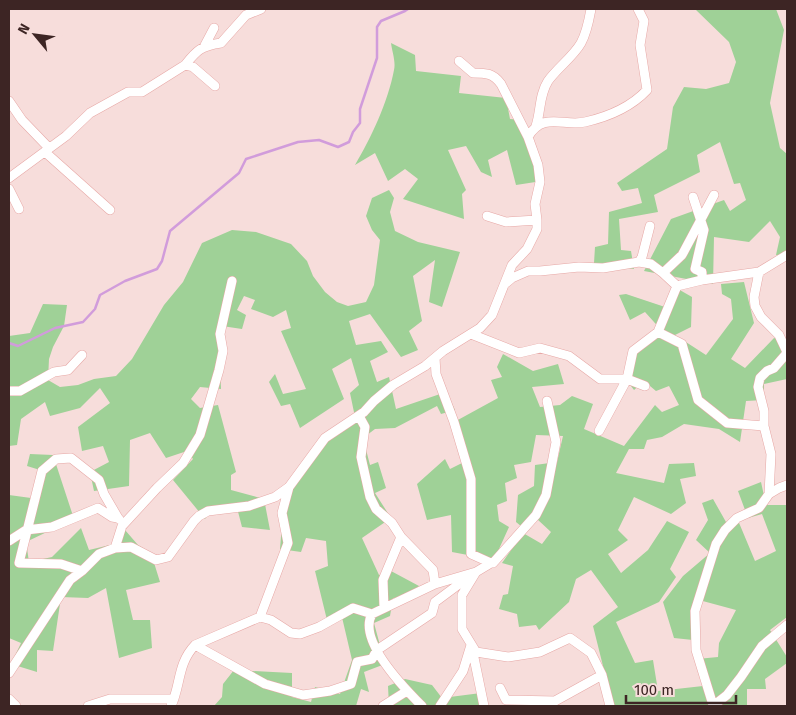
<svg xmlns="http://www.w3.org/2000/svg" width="796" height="715" font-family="'Fira Sans',sans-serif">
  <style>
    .green { fill: #9fd197 }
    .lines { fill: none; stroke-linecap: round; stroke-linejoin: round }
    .stream { stroke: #d19cdb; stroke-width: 2.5 }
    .minor-casing { stroke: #e7a8a6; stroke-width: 10 }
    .minor { stroke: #fff; stroke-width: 9 }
  </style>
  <rect width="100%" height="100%" fill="#f7dddb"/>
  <!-- green -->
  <path class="green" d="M695,9H776L784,30L770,103L780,148L787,154V256L776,255L780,237L770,221L749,242L714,237L713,284L644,271L671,219L724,200L730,211L746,200L740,183L734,184L720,142L697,155L700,172L654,195L658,212L619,219L621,250L631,251L634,269L594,263L595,247L608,244L609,212L642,203L638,188L622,191L617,183L667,149L673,107L684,87L706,89L729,83L736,62L729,42Z
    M391,43L415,55L416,71L461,76L459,93L506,98L510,119L522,120L542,181L516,185L507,150L488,160L492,177L481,172L466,146L448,150L466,190L462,194L464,219L403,199L418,179L405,169L388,181L375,153L355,165C371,138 388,102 394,70C396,62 392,51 391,43Z
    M389,190L394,198L390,212L395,231L418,242L460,252L442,307L429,302L435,260L413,276L422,321L409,331L418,350L401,357L370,314L349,321L356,345L381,341L388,352L370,361L377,382L389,377L396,409L446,392L455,410L441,414L437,406L395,428L375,429L363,438L370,465L378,462L386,488L375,493L391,518L362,538L379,575L391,571L419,586L412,597L393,598L390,616L374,623L385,664L364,672L369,692L361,689L356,706H214L222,697L223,684L234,670L292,673V697L311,702L315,687L340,694L352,660L341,613L327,620L315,571L328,566L326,541L306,538L301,552L280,549L284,499L321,437L355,417L350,393L359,385L351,358L332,369L344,399L300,428L290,404L281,406L269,382L275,374L283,394L306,389L281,331L291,328L286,310L273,317L251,309L255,300L244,296L237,310L246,315L242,329L222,326L219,346L221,389L200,387L191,399L200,408L218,405L236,472L231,475V490L264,499L270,530L242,527L236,504L212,509L205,519L173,480L193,459L187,451L166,458L150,433L130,440L129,486L94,491L90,472L109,462L103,446L82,451L78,427L110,403L100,388L80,408L50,416L45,402L21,419L17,445L9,446V336L30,333L43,304L67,305L64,326L53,347L49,359L48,380L60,387L78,385L94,379L116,376L132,359L164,305L183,282L202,243L232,230L256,232L291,244L307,261L313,276L325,292L337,302L348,306L366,302L374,285L380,240L372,230L366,216L372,198Z
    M744,282L754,323L731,359L745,368L774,338L787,342V379L764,384V400L746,401L740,442L719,429L684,424L662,437L647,440L644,449H629L616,473L664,483L669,464L694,463L696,476L680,479L686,503L671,514L634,497L618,530L628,540L608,554L621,573L648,550L667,521L689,532L670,569L676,577L659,602L616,622L635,663L653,660L658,691L703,686L697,659L718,657L719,643L736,610L699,600L693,640L674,638L663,602L683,576L710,553L696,540L708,520L702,503L713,499L726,522L737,518L755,561L776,551L762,514L748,518L738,491L761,482L766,505H787V617L770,630L787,657V663L765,679L766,689H747V706H613L593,626L618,607L591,570L576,579L569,602L539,630L536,625L519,627L517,614L499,609L503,595L508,594L513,566L502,563L523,533L542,544L551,532L537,519L527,531L516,522L518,495L534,486L535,465L557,462L563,436L536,435L531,462L514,465L517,478L505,483L507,501L497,505L499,521L509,527L494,560L452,552L451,515L427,520L417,484L445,459L450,469L468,460L456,421L498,398L491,380L502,377L497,367L503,354L533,371L558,364L564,384L532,387L540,407L560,405L572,396L593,404L584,429L624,446L655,405L662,412L679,405L669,386L656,391L644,381L634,390L628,382L633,357L663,332L645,312L630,320L619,295L626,294L671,309L678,289L692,297L691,327L675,335L706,355L733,319L731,299L722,294L721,284Z
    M30,454L53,455L74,519L26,542L29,562L52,557L81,528L89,550L114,544L125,530L138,545L151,553L160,582L126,590L133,620H150L152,648L119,658L106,588L88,598L61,597L53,651L37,650V672L11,664L21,643L9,638V495L31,498L40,470L27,466Z
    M405,679L432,685L442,698L481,693L484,706H389L388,686Z"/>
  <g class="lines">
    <!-- stream -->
    <path class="stream" d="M9,343L18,346L55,328L83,322L95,309L100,295L125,281L157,269L162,261L170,231L239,173L246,159L298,142L319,140L338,147L349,142L353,132L360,123V109L377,58V27L381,21L405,11L408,9"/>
    <defs>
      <path id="minor" d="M205,45L214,28
        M185,65C197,50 201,46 221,43L246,15L261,9
        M9,101L22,120L49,148
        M536,126C541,111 539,95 548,81C557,68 573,57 581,43C587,32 589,20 591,9
        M528,137C543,111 564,127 585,122C607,117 631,107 647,90L640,45L644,21L638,9
        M45,152L110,210
        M9,178L66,136L90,113L128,92H142L185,65L193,67L215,86
        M9,189L19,209
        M693,197L704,230L695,269L702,272V280
        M487,216L506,222L537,220
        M639,262L642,257L650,226
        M759,272L754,297L755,306L761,317L779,335L787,352
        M663,273L682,255L714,195
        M506,283L512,278L528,271H540L579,267L603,268L639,262L651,264L663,273L677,286L702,280L759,272L787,255
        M658,332L682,344L698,400L727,423L764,426L771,454L769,494
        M471,334L519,353L540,348L569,356L600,379H627L645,386
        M435,358L436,374L454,422L471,479V554L491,563L476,572L462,595V629L476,652L508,657L540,652L570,638L591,653L602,675L610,706
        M9,391H20L54,372L68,370L82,355
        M359,416L365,427L361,457L370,497L376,509L392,523L401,537L433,570L435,584
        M764,426V411L758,387L760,378L767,371L774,368L787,353
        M599,431L627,379L633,351L658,332L677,286
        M9,541L26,530L52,527L98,508L112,517L118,518L119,519
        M115,548L122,526L157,488L183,463L200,435L219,370L223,351L220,334L232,281
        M491,563H493L536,515L546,495L556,442L547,401
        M82,571L61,564L19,563L42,471L56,459L71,458L99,480L104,494L118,518
        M384,608L383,580L401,537
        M372,614C357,640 405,689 422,706
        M260,617L288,543L282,513L289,487
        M195,645L265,684L303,695L330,691L351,684L357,662L372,659L377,650L432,613L435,602L470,576
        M472,648L484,706
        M9,673L70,580L82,571L99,554L115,548L131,547L156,560L168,557L194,521L199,516L208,511L249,506L275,497L289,487L325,438L364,412L374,401L393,385L425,366L443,351L480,328L492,315L512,265L527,249L537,229V220L535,204L540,182L538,165L528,137L501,84C493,73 486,73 473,73L459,61
        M500,688L506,700L555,701L602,675
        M9,699L16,706
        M88,706L110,699H174
        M171,706C181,685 177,664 195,645L260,617L271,620L291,633L300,634L319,627L353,608L372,614L435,584L476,572
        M383,706L407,691
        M440,706L463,671L471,645
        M713,706L727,695L741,677L762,646L787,625
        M716,706L713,705L696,650L695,611L716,544L725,530L737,518L759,508L769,494L779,488L787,485"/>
    </defs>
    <!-- minor casing -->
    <use href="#minor" class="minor-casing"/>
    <!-- minor -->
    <use href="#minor" class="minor"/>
  </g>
  <!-- border -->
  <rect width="796" height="715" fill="none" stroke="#3d2524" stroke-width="20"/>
  <!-- north arrow -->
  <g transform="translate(35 35) rotate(299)" stroke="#f7dddb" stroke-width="4" paint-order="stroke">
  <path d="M0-4L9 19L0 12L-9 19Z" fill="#3d2524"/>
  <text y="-8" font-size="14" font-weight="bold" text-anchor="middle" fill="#3d2524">N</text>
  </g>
  <!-- scale -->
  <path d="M626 695v8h110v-8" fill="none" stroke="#3d2524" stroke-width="2.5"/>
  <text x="634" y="695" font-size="15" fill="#3d2524" stroke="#f7dddb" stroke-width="4" paint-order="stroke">100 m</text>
</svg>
